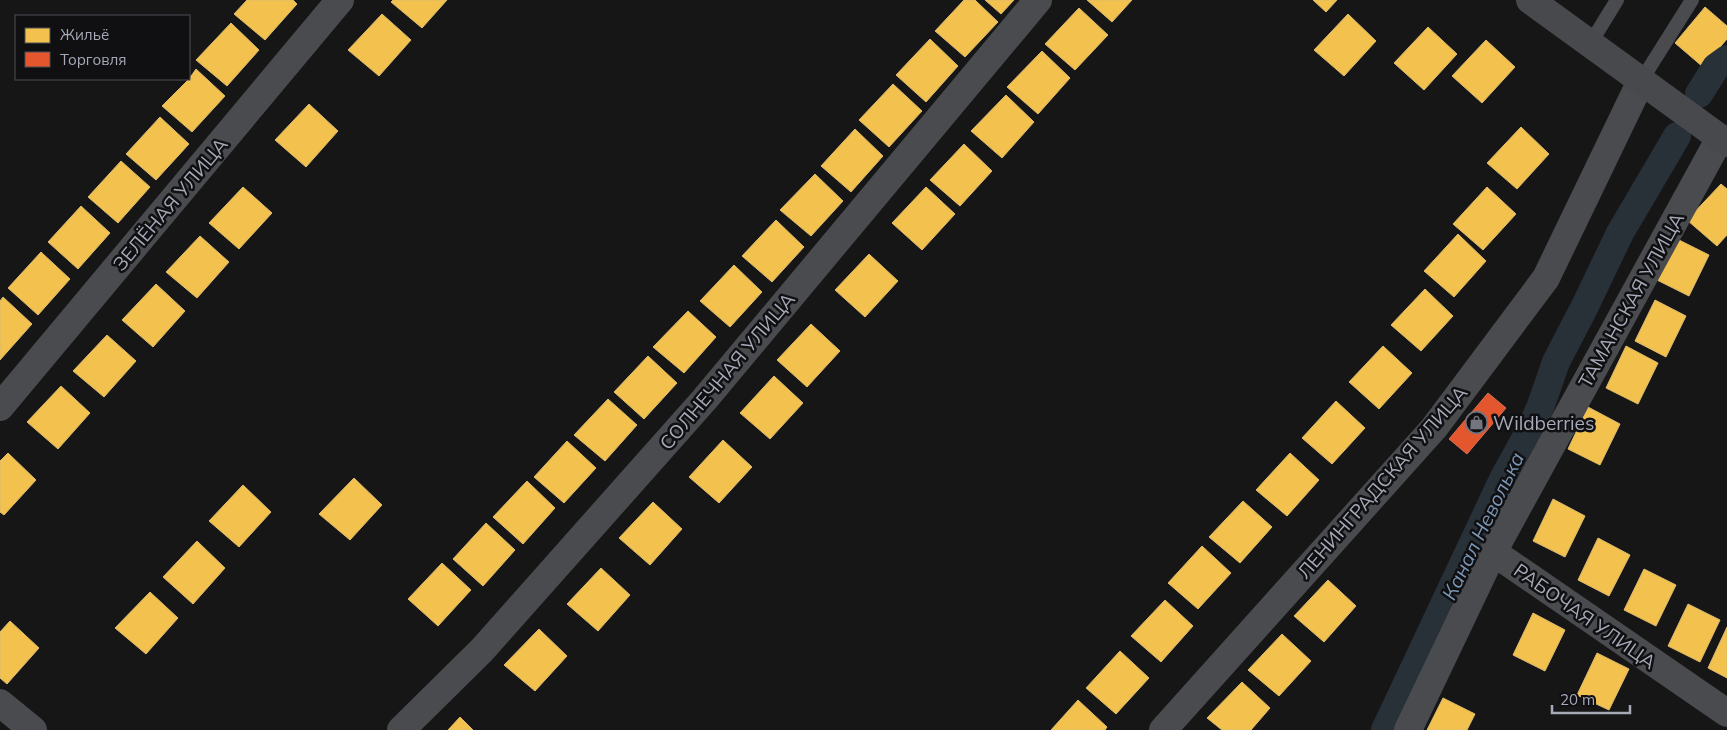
<svg xmlns="http://www.w3.org/2000/svg" width="1727" height="730" font-family="Mulish,sans-serif">
  <style>
    .homes { fill: #f2c14e; stroke: #dbba6e }
    .shops { fill: #e4572e; stroke: #d17057 }
    .lines { fill: none; stroke-linecap: round; stroke-linejoin: round }
    .canal { stroke: #283038; stroke-width: 28 }
    .service { stroke: #494b4f; stroke-width: 14 }
    .minor { stroke: #494b4f; stroke-width: 28 }
    .secondary { stroke: #48494d; stroke-width: 28 }
    .labels { text-anchor: middle; stroke-width: 5; stroke-linejoin: round; paint-order: stroke }
    .street-label { font-size: 19px; fill: #a6aab8; stroke: #101012 }
    .poi-label { font-size: 19px; fill: #a6aab8; stroke: #101012; text-anchor: start }
    .water-label { font-size: 20px; font-style: italic; fill: #7b96b5; stroke: #101012 }
  </style>
  <rect width="100%" height="100%" fill="#161616"/>
  <!-- homes -->
  <path class="homes" d="M247,0H293L297,4L265,40L234,14Z
    M393,0H447L422,28L391,2Z
    M964,0H975L998,22L965,57L935,31Z
    M985,0H1014L1001,14Z
    M1087,0H1132L1112,22Z
    M1313,0H1337L1326,12Z
    M1705,7L1727,26V39L1703,67L1675,43Z
    M1079,8L1108,35L1075,70L1045,44Z
    M382,14L411,40L379,76L348,50Z
    M1348,14L1376,41L1344,76L1314,50Z
    M231,23L259,50L227,86L196,60Z
    M1428,27L1457,54L1424,90L1394,63Z
    M930,39L958,66L926,102L896,75Z
    M1486,40L1515,67L1482,103L1452,76Z
    M1042,51L1070,78L1038,114L1007,87Z
    M196,69L225,96L192,132L162,106L189,79Z
    M893,84L922,111L889,147L859,120Z
    M1006,95L1034,122L1002,158L971,131Z
    M309,104L338,131L306,167L275,140Z
    M160,117L189,144L156,180L126,154Z
    M1521,127L1549,154L1517,189L1487,163Z
    M855,129L883,156L851,192L821,166Z
    M964,144L992,171L960,206L930,180Z
    M121,161L150,187L118,223L88,197Z
    M815,174L843,201L811,236L780,210Z
    M1721,184L1727,189V235L1717,246L1687,220Z
    M243,187L272,213L239,249L209,223Z
    M926,187L955,214L922,250L892,223Z
    M1487,187L1516,214L1483,250L1453,224Z
    M81,206L110,233L78,269L48,242Z
    M776,220L804,247L772,282L742,256Z
    M1458,234L1486,261L1454,297L1424,271Z
    M200,236L229,262L197,298L166,272Z
    M1677,239L1709,255L1689,296L1657,280Z
    M41,252L70,279L38,315L8,288Z
    M869,254L898,281L865,317L835,290Z
    M734,265L762,292L730,327L700,301Z
    M156,284L185,311L153,347L122,320Z
    M1425,289L1453,316L1421,351L1391,325Z
    M3,297L32,324L0,360V301Z
    M1655,300L1686,316L1666,357L1635,341Z
    M688,311L716,337L684,373L653,347Z
    M811,324L840,351L807,387L777,360Z
    M107,335L136,361L104,397L73,371Z
    M1383,346L1412,373L1379,409L1349,382Z
    M1626,346L1658,363L1638,404L1606,388Z
    M648,356L677,383L644,419L614,392Z
    M774,376L803,403L770,439L740,413Z
    M61,386L90,413L58,449L27,422Z
    M608,399L637,425L605,461L574,435Z
    M1336,401L1365,428L1332,464L1302,438Z
    M1588,407L1620,424L1600,465L1568,449Z
    M723,440L752,467L719,503L689,477Z
    M567,441L596,468L564,503L534,477Z
    M8,453L36,480L4,515L0,512V461Z
    M1290,453L1319,480L1287,516L1256,490Z
    M354,478L382,505L350,540L319,514Z
    M527,481L555,508L523,544L493,517Z
    M243,485L271,512L239,547L209,521Z
    M1553,499L1585,516L1565,557L1533,541Z
    M1243,501L1272,527L1240,563L1209,537Z
    M653,502L682,529L650,565L619,538Z
    M486,523L515,550L483,586L453,559Z
    M1598,538L1630,555L1609,596L1578,580Z
    M197,541L225,568L193,604L163,577Z
    M1202,546L1231,573L1198,609L1168,583Z
    M442,563L471,590L438,626L408,599Z
    M601,568L630,595L598,631L567,604Z
    M1644,569L1676,585L1656,626L1624,610Z
    M1328,580L1356,606L1324,642L1294,616Z
    M150,592L178,618L146,654L115,628Z
    M1165,600L1193,626L1161,662L1131,636Z
    M1688,604L1720,620L1700,662L1668,646Z
    M1533,613L1565,630L1545,671L1513,655Z
    M10,621L39,648L7,684L0,678V632Z
    M1727,627V678L1708,668Z
    M539,629L567,656L535,691L504,665Z
    M1282,634L1311,661L1279,696L1248,670Z
    M1120,651L1149,678L1116,714L1086,688Z
    M1597,653L1629,669L1609,710L1577,695Z
    M1242,682L1270,708L1251,730H1222L1207,718Z
    M1443,698L1475,714L1467,730H1427Z
    M1078,700L1107,727L1105,730H1051Z
    M460,717L473,730H448Z"/>
  <!-- shops -->
  <path class="shops" d="M1488,393L1506,408L1467,454L1449,439Z"/>
  <g class="lines">
    <!-- canal -->
    <path class="canal" d="M1699,94L1716,67L1727,59
      M1385,730L1504,477L1529,432L1540,408L1556,362L1585,306L1620,233L1677,136"/>
    <!-- service -->
    <path class="service" d="M1590,44L1617,0
      M1641,81L1692,0"/>
    <!-- minor -->
    <path class="minor" d="M0,407L340,0
      M1493,552L1727,713
      M0,703L33,730
      M401,730L482,650L704,400L1038,0
      M1163,730L1434,428L1546,278L1641,81
      M1408,730L1493,552L1720,138"/>
    <!-- secondary -->
    <path class="secondary" d="M1530,0L1727,143"/>
  </g>
  <!-- icons -->
  <defs>
    <symbol id="shop-ring" viewBox="-11 -11 22 22"><circle r="9.5" fill="#101012" stroke="#74767f" stroke-width="1.5"/><path d="M-5-2.5h2.3a2.7 3.5 0 0 1 5.4 0H5L5.5 6h-11ZM-1.5-2.5h3a1.5 2.3 0 0 0-3 0Z" fill="#74767f"/></symbol>
  </defs>
  <g fill-rule="evenodd">
    <use href="#shop-ring" x="1464" y="410" width="25" height="25"/>
  </g>
  <g class="labels">
    <!-- street labels -->
    <g class="street-label">
      <text transform="translate(170 204) rotate(-50)" y="7">ЗЕЛЁНАЯ УЛИЦА</text>
      <text transform="translate(1631 300) rotate(-61)" y="7">ТАМАНСКАЯ УЛИЦА</text>
      <text transform="translate(727 371) rotate(-50)" y="7">СОЛНЕЧНАЯ УЛИЦА</text>
      <text transform="translate(1382 482) rotate(-49)" y="7">ЛЕНИНГРАДСКАЯ УЛИЦА</text>
      <text transform="translate(1585 616) rotate(35)" y="7">РАБОЧАЯ УЛИЦА</text>
    </g>
    <!-- poi labels -->
    <g class="poi-label">
      <text x="1493" y="430">Wildberries</text>
    </g>
    <!-- water labels -->
    <g class="water-label">
      <text transform="translate(1483 526) rotate(-64)" y="7">Канал Неволька</text>
    </g>
  </g>
  <!-- legend -->
  <rect x="15" y="15" width="175" height="65" fill="#101012" stroke="#4c4e54"/>
  <rect x="25" y="28" width="25" height="15" fill="#f2c14e" stroke="#4c4e54"/>
  <text x="60" y="40" font-size="15" fill="#a6aab8">Жильё</text>
  <rect x="25" y="52" width="25" height="15" fill="#e4572e" stroke="#4c4e54"/>
  <text x="60" y="65" font-size="15" fill="#a6aab8">Торговля</text>
  <!-- scale -->
  <path d="M1552 705v8h78v-8" fill="none" stroke="#a6aab8" stroke-width="2.5"/>
  <text x="1560" y="705" font-size="15" fill="#a6aab8" stroke="#101012" stroke-width="4" paint-order="stroke">20 m</text>
</svg>
